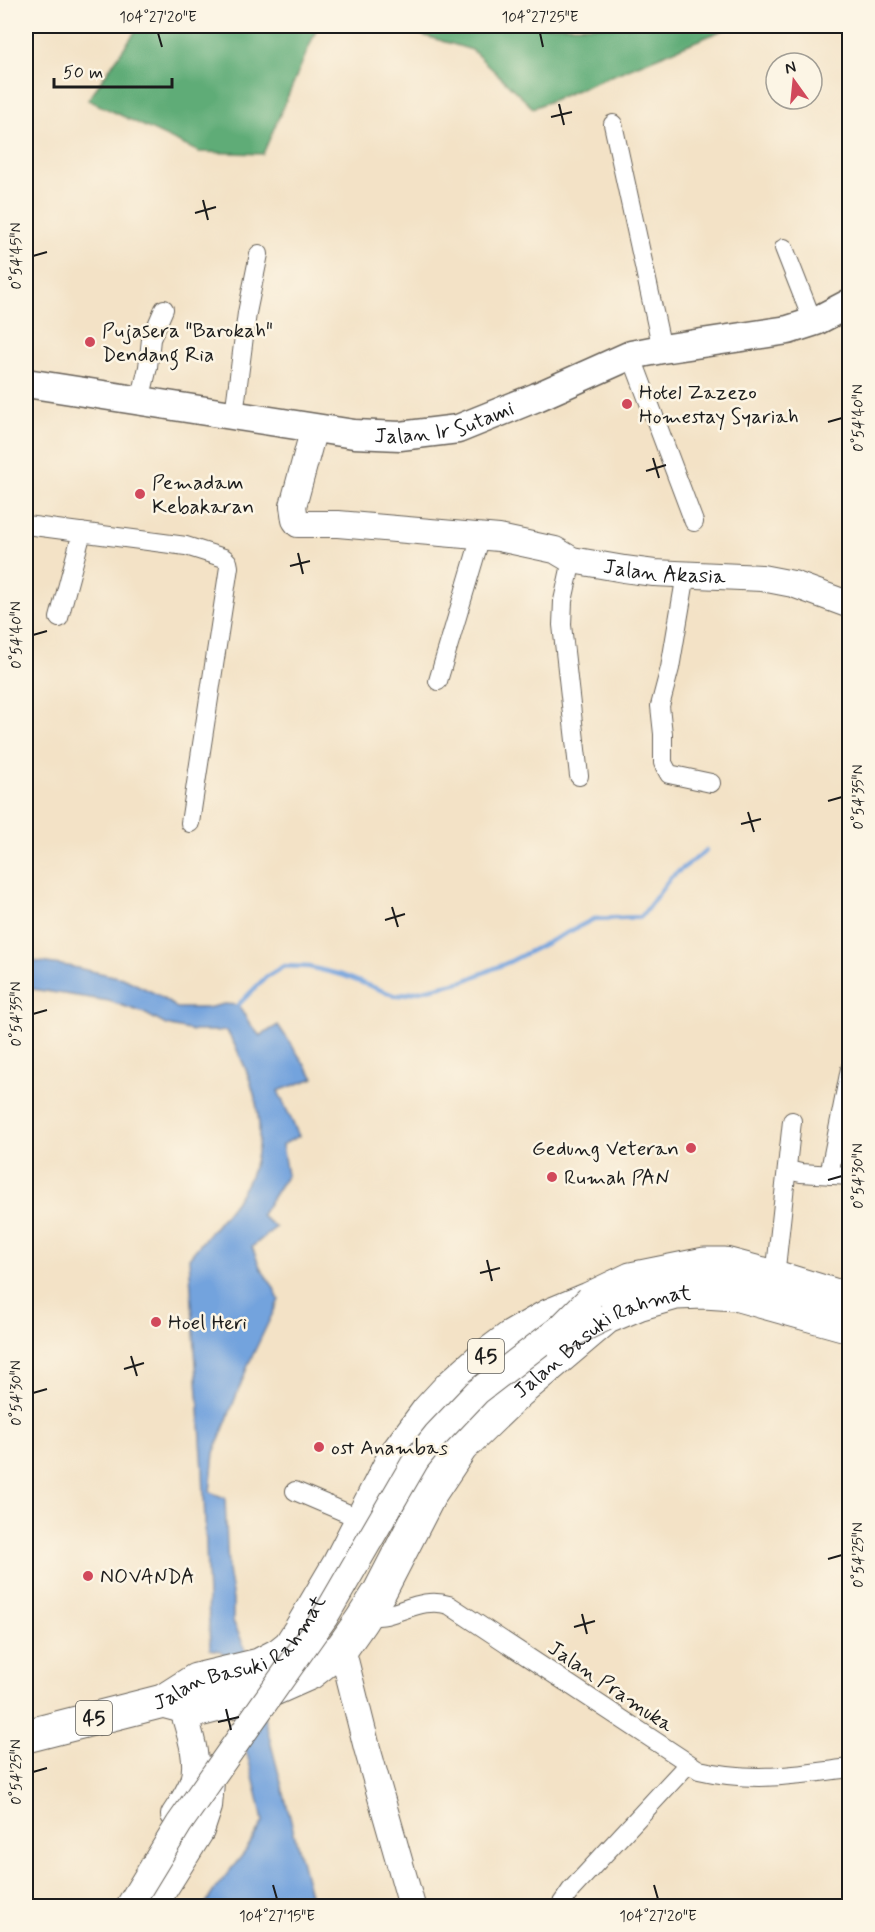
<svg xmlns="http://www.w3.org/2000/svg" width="875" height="1932" font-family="Mynerve,sans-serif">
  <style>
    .forest { fill: #5eac77; stroke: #3d644a; stroke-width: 1.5 }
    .water { fill: #73a3dd; stroke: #48607c; stroke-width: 1.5 }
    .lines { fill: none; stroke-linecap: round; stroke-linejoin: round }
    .stream { stroke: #73a3dd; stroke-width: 4.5 }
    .street-casing { stroke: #676158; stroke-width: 20 }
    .secondary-casing { stroke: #676158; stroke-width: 28 }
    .primary-casing { stroke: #676158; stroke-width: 31 }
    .highway-casing { stroke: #676158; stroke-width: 35 }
    .street { stroke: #fff; stroke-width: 18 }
    .secondary { stroke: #fff; stroke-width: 26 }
    .primary { stroke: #fff; stroke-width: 28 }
    .highway { stroke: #fff; stroke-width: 33 }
    .secondary-bridge-casing { stroke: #676158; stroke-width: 28; stroke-linecap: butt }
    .secondary-bridge { stroke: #fff; stroke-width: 26 }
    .ticks { fill: none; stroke: #1c1c1c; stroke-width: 2 }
    .poi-dot { fill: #d1495b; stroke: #fcf5e5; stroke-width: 2 }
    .labels { text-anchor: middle; stroke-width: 5; stroke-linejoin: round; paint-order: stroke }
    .shield { fill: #fcf5e5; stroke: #5f5d58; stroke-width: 1.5 }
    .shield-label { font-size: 20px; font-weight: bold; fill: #1c1c1c }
    .poi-label { font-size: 21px; fill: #1c1c1c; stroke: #fcf5e5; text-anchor: start }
    .street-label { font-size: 21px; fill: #1c1c1c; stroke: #fcf5e5 }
    .neatline { fill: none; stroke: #1c1c1c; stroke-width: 2 }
    .ticks-label { font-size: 15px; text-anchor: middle; fill: #1c1c1c }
  </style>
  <rect width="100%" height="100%" fill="#fcf5e5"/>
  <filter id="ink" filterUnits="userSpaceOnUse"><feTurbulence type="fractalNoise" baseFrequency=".0167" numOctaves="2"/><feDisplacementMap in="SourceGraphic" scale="12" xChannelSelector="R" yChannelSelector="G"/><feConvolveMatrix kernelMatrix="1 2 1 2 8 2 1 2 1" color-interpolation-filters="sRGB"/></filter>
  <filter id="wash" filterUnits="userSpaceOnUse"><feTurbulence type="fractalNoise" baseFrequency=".008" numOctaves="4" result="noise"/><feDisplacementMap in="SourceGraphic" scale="24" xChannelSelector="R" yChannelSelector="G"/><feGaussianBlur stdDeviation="1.35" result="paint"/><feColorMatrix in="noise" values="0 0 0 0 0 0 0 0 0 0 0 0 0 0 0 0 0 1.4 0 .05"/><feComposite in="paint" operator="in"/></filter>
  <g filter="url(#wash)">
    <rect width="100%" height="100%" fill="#f3e2c6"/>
    <!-- forest -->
    <path class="forest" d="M139,26H318L263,154L199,152L88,100Z
      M392,26H733L533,108L472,50Z"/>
    <!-- water -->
    <path class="water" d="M26,960L68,966L123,978L156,994L177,1008H207L224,1004L238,1005L250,1024L260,1036L278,1025L314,1078L278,1091L299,1136L282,1145L287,1175L261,1216L276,1227L252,1247L261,1269L273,1286L279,1300L249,1363L214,1453L210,1492L225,1498L228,1570L233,1600V1621L248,1655L313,1906H204L215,1889L245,1852L263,1822C257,1787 246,1753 238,1718C233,1696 234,1670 221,1651L210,1649L203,1470L189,1258C206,1236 226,1216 241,1193C275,1140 256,1081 227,1031H193L166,1025L144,1013L109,1001L26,988Z"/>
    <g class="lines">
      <!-- stream -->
      <path class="stream" d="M238,1005L266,977L284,966L309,967L342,975L396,996L464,981L509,962L594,919L641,917L671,877L706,851"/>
    </g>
  </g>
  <g filter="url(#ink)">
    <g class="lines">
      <defs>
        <path id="street" d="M613,124L662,349
          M784,248L813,322
          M631,355L694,522
          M140,401L148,367L151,339L164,309
          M234,415L247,313L259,254
          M26,525L186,546L224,558L228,562L229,567L190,823
          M572,560L563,601L562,625L579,776
          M686,574L670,668L660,706L663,734V763L669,774L711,783
          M59,618L82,532
          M438,681L481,536
          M788,1170L801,1173L850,1176
          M829,1175L850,1069
          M775,1277L792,1121
          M295,1491L363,1520
          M363,1620C371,1615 378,1617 386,1615C409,1609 426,1598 449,1605L699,1770C754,1783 795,1775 850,1768
          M560,1906L571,1890L688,1764"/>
        <g id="secondary">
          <path id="s1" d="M314,428L293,506L295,520L298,524H338L499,538L555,550L572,560L624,569L654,573L762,578L793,584L850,605"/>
          <path d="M342,1648L367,1748L412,1906"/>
          <path d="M174,1815C181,1804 189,1793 193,1781C200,1758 188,1729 182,1706"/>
          <path d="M154,1906L201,1831L209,1807L212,1769"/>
        </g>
        <g id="primary">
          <path id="s2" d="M26,383L354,434L400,436L458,429L537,397L631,355L662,349L788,330L816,321L850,303"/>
        </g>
        <g id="highway">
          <path id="s3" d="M163,1701L182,1706L203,1709L265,1693L310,1673L342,1648L361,1621L380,1591L431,1492L461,1447L516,1394L607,1317L638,1304L676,1293L704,1292L735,1294L850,1326"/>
          <path id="s4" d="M26,1736L163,1701L196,1680L259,1665L280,1654L290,1646L299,1632L339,1564L394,1457L428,1411L451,1386L479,1361L510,1338L548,1316L589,1299L631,1279L705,1264H725L775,1277L850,1300"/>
        </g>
      </defs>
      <!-- street casing -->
      <use href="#street" class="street-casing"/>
      <!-- secondary casing -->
      <use href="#secondary" class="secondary-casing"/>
      <!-- primary casing -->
      <use href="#primary" class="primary-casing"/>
      <!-- highway casing -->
      <use href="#highway" class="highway-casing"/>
      <!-- street -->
      <use href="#street" class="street"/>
      <!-- secondary -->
      <use href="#secondary" class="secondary"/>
      <!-- primary -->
      <use href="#primary" class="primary"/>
      <!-- highway -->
      <use href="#highway" class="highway"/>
      <defs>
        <path id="secondary-bridge" d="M557,1344L566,1337L607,1317
          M129,1906L179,1824L325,1617L416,1460L436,1435L477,1392L560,1328L589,1299"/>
      </defs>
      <!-- secondary-bridge casing -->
      <use href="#secondary-bridge" class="secondary-bridge-casing"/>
      <!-- secondary-bridge -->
      <use href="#secondary-bridge" class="secondary-bridge"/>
    </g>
  </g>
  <!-- ticks -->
  <path class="ticks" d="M158,33L162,47M540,33L543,47M559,104L564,125M551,117L572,112M203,200L208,220M195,213L216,207M33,256L47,252M828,422L842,418M653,458L659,478M646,471L666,465M298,553L303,574M290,566L310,561M33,635L47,631M828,801L842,797M748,812L754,832M741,824L761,819M392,907L398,927M385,920L405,914M33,1014L47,1010M828,1180L842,1176M487,1260L492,1281M480,1273L500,1268M131,1356L137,1376M124,1369L144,1363M33,1393L47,1389M828,1559L842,1555M582,1614L587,1634M574,1627L595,1621M226,1709L231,1730M218,1722L239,1717M33,1772L47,1768M273,1885L277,1899M654,1885L658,1899"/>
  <!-- markers -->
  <g class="poi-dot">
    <circle cx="90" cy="342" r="6"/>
    <circle cx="627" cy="404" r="6"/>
    <circle cx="140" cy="494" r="6"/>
    <circle cx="691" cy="1148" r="6"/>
    <circle cx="552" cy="1177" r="6"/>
    <circle cx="156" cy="1322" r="6"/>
    <circle cx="319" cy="1447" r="6"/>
    <circle cx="88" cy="1576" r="6"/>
  </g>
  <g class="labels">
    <!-- shield labels -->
    <g class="shield">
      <rect x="468" y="1339" width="36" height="34" rx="4.5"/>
      <rect x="76" y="1701" width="36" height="34" rx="4.5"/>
    </g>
    <g class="shield-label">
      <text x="486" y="1363">45</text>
      <text x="94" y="1725">45</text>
    </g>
    <!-- poi labels -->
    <g class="poi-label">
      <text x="102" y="337">Pujasera "Barokah"<tspan x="102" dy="24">Dendang Ria</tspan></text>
      <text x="639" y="399">Hotel Zazezo<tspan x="639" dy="24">Homestay Syariah</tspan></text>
      <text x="152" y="489">Pemadam<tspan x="152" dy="24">Kebakaran</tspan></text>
      <text x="679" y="1155" text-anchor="end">Gedung Veteran</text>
      <text x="564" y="1184">Rumah PAN</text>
      <text x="168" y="1329">Hoel Heri</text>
      <text x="331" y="1454">ost Anambas</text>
      <text x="100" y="1583">NOVANDA</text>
    </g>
    <!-- street labels -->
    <g class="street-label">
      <text dy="7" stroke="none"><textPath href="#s2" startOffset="424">Jalan Ir Sutami</textPath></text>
      <text dy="7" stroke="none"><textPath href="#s1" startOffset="472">Jalan Akasia</textPath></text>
      <text dy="7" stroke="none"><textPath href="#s3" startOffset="609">Jalan Basuki Rahmat</textPath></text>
      <text dy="7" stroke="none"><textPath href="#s4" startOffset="236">Jalan Basuki Rahmat</textPath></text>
      <text transform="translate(611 1686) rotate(34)" y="7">Jalan Pramuka</text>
    </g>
  </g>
  <!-- margin -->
  <rect width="875" height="1932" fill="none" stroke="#fcf5e5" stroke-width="66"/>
  <!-- north arrow -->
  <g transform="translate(794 81) rotate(345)"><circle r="28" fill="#fcf5e5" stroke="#a29e95" stroke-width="1.5"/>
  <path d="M0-4.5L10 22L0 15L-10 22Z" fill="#d1495b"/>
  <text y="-9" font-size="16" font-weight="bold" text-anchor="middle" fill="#1c1c1c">N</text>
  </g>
  <!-- scale -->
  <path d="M54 78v9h118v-9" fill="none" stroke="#1c1c1c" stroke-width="3"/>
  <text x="63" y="78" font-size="18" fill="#1c1c1c" stroke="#fcf5e5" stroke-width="4.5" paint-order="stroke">50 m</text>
  <rect x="33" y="33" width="809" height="1866" class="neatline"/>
  <g class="ticks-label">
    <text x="158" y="22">104°27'20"E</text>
    <text x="540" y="22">104°27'25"E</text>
    <text transform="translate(16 256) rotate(-90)" y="5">0°54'45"N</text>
    <text transform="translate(858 418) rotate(-90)" y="5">0°54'40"N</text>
    <text transform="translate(16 635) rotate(-90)" y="5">0°54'40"N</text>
    <text transform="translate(858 797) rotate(-90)" y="5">0°54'35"N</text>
    <text transform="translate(16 1014) rotate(-90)" y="5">0°54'35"N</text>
    <text transform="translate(858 1176) rotate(-90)" y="5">0°54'30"N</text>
    <text transform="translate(16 1393) rotate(-90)" y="5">0°54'30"N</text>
    <text transform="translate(858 1555) rotate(-90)" y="5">0°54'25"N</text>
    <text transform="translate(16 1772) rotate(-90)" y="5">0°54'25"N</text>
    <text x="277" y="1921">104°27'15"E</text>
    <text x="658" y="1921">104°27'20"E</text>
  </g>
</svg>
